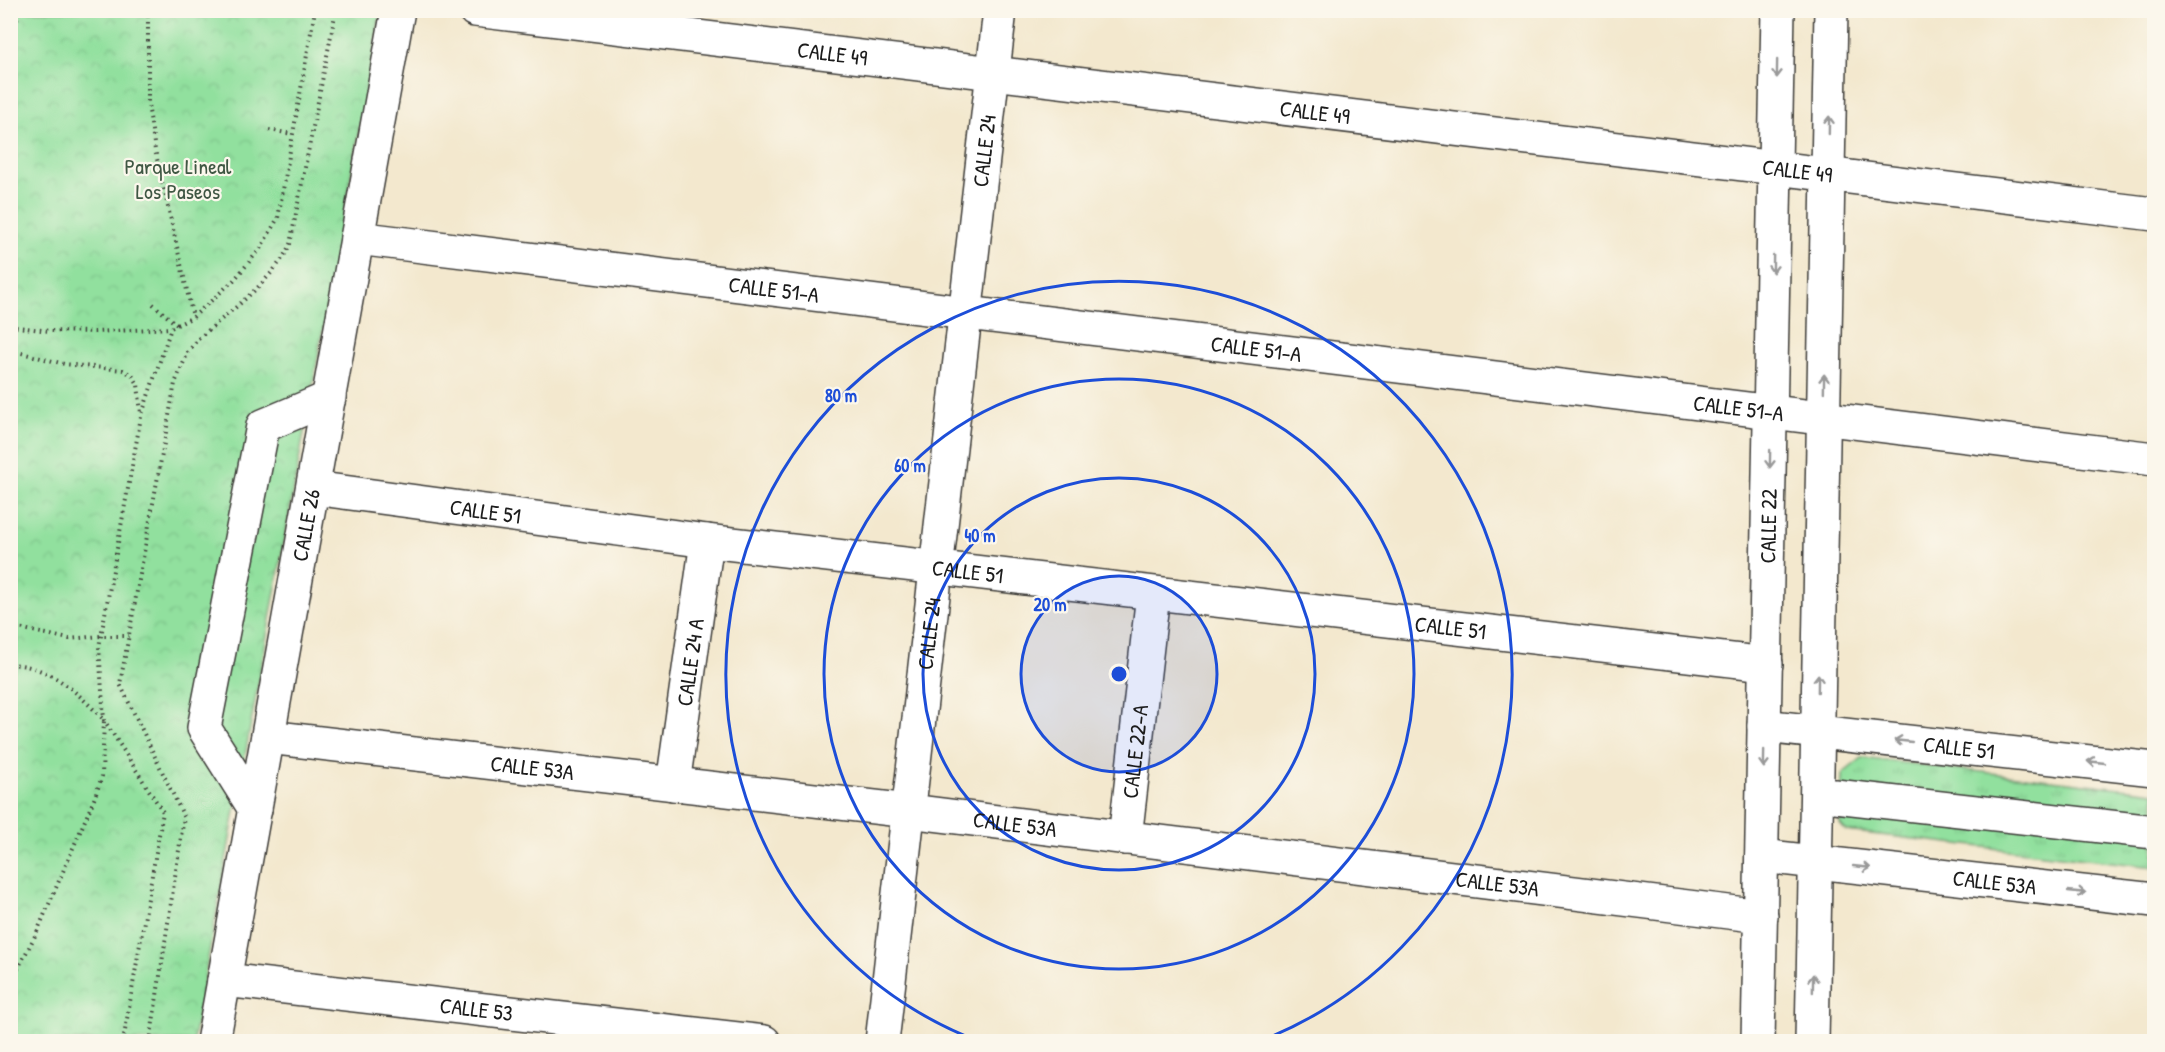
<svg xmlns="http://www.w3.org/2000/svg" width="2165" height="1052" viewBox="0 0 2165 1052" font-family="'Patrick Hand',sans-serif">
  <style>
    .grass { fill: url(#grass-tufts); stroke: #567e5d; stroke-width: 1.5 }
    .park { fill: url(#park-crowns); stroke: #567e5d; stroke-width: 1.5 }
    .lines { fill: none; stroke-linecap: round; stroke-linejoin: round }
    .minor-casing { stroke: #3c3b37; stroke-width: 36 }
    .path { stroke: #3c3b37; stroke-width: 4; stroke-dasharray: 1.5 4.5; stroke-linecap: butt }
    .minor { stroke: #fff; stroke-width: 33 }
    .oneway { stroke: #999 }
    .ring { fill: none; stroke: #1d4ed8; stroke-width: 3 }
    .labels { text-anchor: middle; stroke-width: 4.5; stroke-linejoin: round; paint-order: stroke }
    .street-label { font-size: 22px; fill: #1c1c1c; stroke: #fbf7ec }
    .park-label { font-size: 22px; fill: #3f5743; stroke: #fbf7ec }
    .centre { fill: #1d4ed8; stroke: #fbf7ec; stroke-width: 3 }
    .ring-label { font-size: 18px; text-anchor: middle; font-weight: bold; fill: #1d4ed8; stroke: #fbf7ec; stroke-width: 4.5; stroke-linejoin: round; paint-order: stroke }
  </style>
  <defs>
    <pattern id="grass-tufts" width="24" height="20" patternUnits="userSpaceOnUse" patternTransform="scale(1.5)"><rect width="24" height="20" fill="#91e09e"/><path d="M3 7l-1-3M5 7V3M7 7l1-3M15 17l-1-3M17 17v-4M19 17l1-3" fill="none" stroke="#7cc088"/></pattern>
    <pattern id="park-crowns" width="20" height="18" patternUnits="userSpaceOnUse" patternTransform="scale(1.5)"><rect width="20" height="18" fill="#91e09e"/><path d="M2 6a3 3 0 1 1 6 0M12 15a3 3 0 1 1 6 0" fill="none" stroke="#7cc088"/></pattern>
  </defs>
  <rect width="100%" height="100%" fill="#fbf7ec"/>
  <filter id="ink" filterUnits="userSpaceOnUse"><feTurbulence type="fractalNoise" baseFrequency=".0167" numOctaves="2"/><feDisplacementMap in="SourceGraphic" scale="12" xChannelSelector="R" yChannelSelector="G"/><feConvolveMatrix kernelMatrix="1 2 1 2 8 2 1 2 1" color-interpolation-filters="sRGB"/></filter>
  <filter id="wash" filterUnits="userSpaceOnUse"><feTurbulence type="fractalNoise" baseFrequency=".008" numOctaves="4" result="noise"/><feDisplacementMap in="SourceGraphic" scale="24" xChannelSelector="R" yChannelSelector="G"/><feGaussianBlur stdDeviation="1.35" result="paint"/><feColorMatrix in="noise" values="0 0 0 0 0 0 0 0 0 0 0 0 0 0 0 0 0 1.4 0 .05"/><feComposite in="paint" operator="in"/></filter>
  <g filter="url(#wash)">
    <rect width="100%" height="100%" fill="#f3e8ce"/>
    <path class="grass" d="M1862 758 2154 792V867L1846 831 1840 824 1842 774Z"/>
    <path class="park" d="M10 11H381L193 1041H11Z"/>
  </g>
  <g filter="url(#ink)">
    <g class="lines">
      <g class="minor-casing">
        <g id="minor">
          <path id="s1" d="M475 10 2154 214"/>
          <path id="s2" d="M357 238 2154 459"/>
          <path id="s3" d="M313 488 707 541 1766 664"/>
          <path id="s4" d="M1764 726 2154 769"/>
          <path id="s5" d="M268 737 909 811 1761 916"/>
          <path id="s6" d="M673 784 707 541"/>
          <path d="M1835 796 2154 832"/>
          <path d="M255 809 204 728 263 426 329 398"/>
          <path id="s7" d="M1125 838 1153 594"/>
          <path id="s8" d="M1762 856 2154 900"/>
          <path id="s9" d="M224 980 764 1042"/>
          <path id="s10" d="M213 1042 398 10"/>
          <path id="s11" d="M882 1042 1000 10"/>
          <path id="s12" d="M1758 1042 1778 10"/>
          <path d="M1812 1042 1831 10"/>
        </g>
      </g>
      <g class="path">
        <path d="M148 10V104L155 150 193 317"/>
        <path d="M10 55 19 10"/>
        <path d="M269 130 292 134"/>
        <path d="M153 304 177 325"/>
        <path d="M10 326 49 331 95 332 171 328 193 317 234 280 260 249 278 218 315 10"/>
        <path d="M10 350 64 364 123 370 132 375 138 384 141 414"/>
        <path d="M10 626 69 639 101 636H129"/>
        <path d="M10 664C51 666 77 692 104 720L102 776 95 797 37 932 10 984"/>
        <path d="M123 1042 163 812 104 720 99 647 141 417 171 328"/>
        <path d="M150 1042 184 817 120 684 175 383 188 352 197 340C226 314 275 280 290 244L336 10"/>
      </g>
      <use href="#minor" class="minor"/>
    </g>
    <defs><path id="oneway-shaft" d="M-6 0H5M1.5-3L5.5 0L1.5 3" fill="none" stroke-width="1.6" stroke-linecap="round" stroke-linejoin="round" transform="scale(1.5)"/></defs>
    <g class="oneway">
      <use href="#oneway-shaft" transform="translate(1777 69) rotate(91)"/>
      <use href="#oneway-shaft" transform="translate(1829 125) rotate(-89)"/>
      <use href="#oneway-shaft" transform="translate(1773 264) rotate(91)"/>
      <use href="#oneway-shaft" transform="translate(1824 383) rotate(-89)"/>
      <use href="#oneway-shaft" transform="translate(1770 459) rotate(91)"/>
      <use href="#oneway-shaft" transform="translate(1818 683) rotate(-89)"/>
      <use href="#oneway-shaft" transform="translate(1903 741) rotate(-174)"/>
      <use href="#oneway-shaft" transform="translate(1764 759) rotate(91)"/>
      <use href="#oneway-shaft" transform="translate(2096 762) rotate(-174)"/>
      <use href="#oneway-shaft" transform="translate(1862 867) rotate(6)"/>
      <use href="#oneway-shaft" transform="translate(2077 892) rotate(6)"/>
      <use href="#oneway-shaft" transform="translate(1813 983) rotate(-89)"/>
    </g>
  </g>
  <circle cx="1119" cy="674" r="98" fill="#1d4ed8" fill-opacity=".12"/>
  <g class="ring">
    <circle cx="1119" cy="674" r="98"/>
    <circle cx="1119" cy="674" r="196"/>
    <circle cx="1119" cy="674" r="295"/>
    <path d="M978 1041A393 393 0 1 1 1260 1041"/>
  </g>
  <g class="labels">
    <g class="street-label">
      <text dy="8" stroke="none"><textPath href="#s1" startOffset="360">CALLE 49</textPath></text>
      <text dy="8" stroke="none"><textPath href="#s1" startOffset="846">CALLE 49</textPath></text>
      <text dy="8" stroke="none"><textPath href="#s11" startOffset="897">CALLE 24</textPath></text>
      <text dy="8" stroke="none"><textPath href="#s1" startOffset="1332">CALLE 49</textPath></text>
      <text dy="8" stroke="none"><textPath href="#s2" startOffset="420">CALLE 51-A</textPath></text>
      <text dy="8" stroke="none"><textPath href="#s2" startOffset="906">CALLE 51-A</textPath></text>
      <text dy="8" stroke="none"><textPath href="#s2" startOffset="1392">CALLE 51-A</textPath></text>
      <text dy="8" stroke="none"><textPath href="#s3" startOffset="174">CALLE 51</textPath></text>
      <text dy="8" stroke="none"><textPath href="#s10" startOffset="525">CALLE 26</textPath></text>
      <text dy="8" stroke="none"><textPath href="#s12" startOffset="516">CALLE 22</textPath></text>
      <text dy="8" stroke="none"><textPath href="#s3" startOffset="660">CALLE 51</textPath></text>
      <text dy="8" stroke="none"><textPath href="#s3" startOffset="1146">CALLE 51</textPath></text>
      <text dy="8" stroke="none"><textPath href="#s11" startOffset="411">CALLE 24</textPath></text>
      <text dy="8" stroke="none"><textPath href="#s6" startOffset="123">CALLE 24 A</textPath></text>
      <text dy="8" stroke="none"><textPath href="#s4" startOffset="196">CALLE 51</textPath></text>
      <text dy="8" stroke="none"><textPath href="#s7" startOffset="87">CALLE 22-A</textPath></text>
      <text dy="8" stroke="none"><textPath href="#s5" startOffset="266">CALLE 53A</textPath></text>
      <text dy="8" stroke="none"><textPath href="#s5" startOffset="752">CALLE 53A</textPath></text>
      <text dy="8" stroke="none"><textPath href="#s8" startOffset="234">CALLE 53A</textPath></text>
      <text dy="8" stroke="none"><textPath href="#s5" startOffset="1238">CALLE 53A</textPath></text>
      <text dy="8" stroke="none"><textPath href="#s9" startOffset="254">CALLE 53</textPath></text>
    </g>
    <g class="park-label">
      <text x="178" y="174">Parque Lineal<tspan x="178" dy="25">Los Paseos</tspan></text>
    </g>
  </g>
  <circle cx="1119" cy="674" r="9" class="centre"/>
  <g class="ring-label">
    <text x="841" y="402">80 m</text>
    <text x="910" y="472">60 m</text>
    <text x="980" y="542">40 m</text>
    <text x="1050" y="611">20 m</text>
  </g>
  <rect width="2165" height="1052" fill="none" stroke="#fbf7ec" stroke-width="36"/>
</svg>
